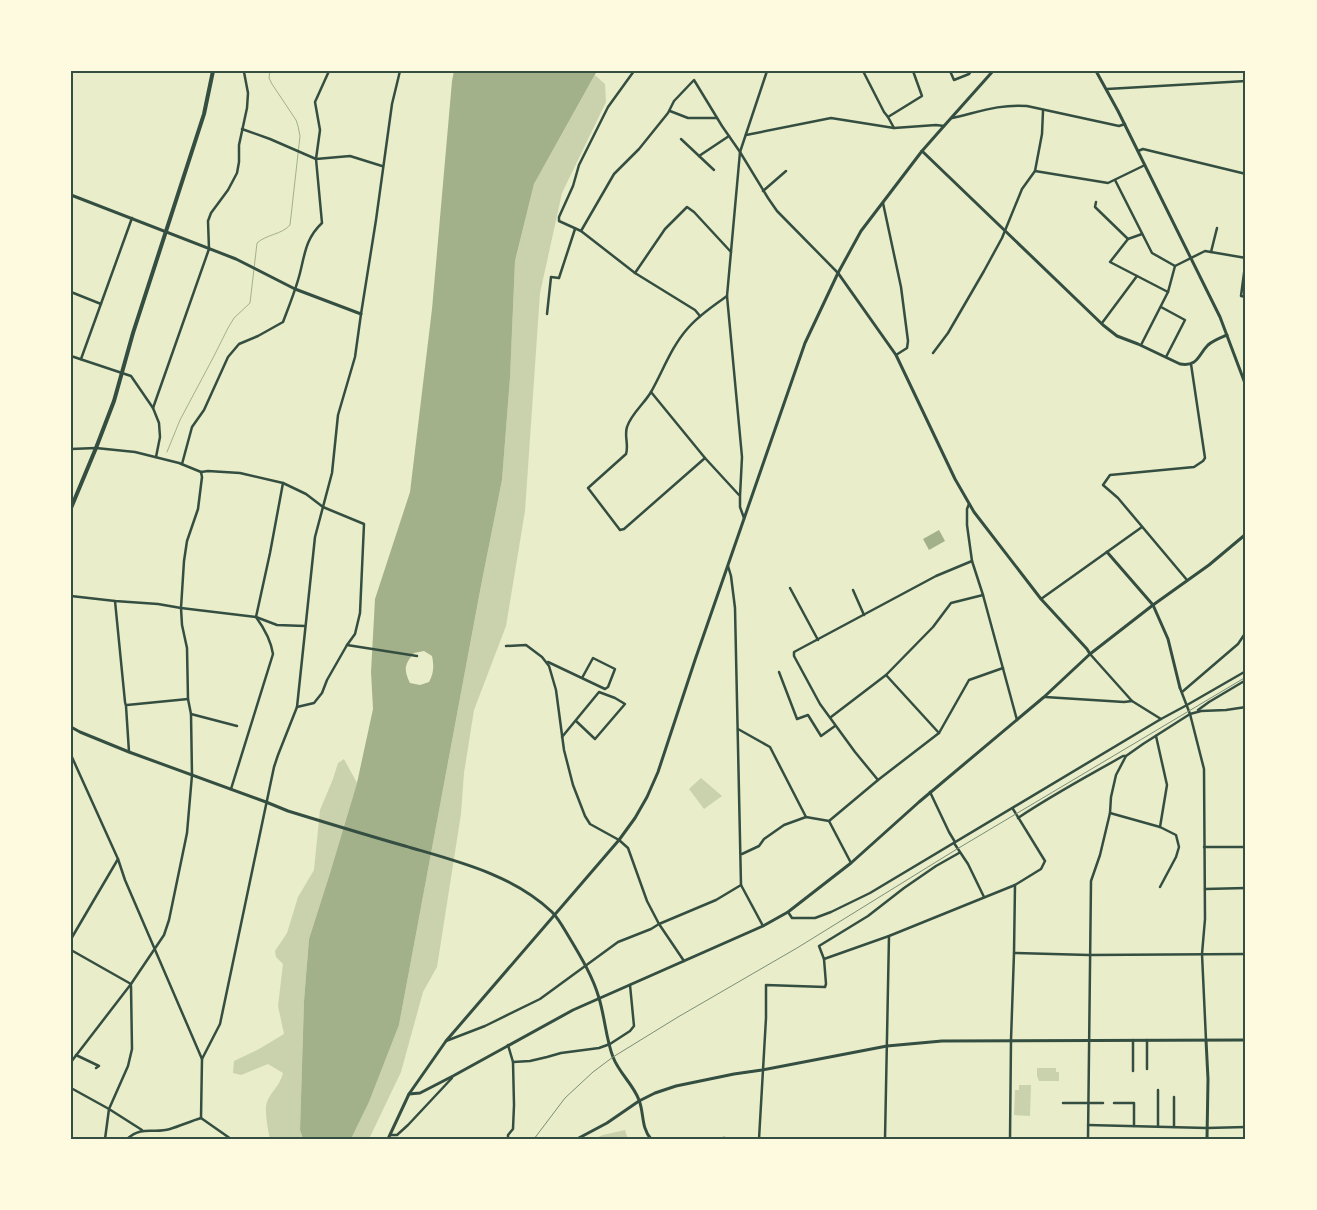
<svg xmlns="http://www.w3.org/2000/svg" width="1317" height="1210" viewBox="0 0 1317 1210" font-family="Poppins,sans-serif">
  <style>
    .green { fill: #cad2ad }
    .water { fill: #a3b18a; fill-rule: evenodd }
    .lines { fill: none; stroke-linecap: round; stroke-linejoin: round }
    .stream { stroke: #a3b18a; stroke-width: 1 }
    .minor { stroke: #344e41; stroke-width: 2.5 }
    .tertiary { stroke: #344e41; stroke-width: 3 }
    .secondary { stroke: #344e41; stroke-width: 3 }
    .primary { stroke: #344e41; stroke-width: 4 }
    .rail { stroke: #7c8e77; stroke-width: 1 }
    .neatline { fill: none; stroke: #344e41; stroke-width: 2 }
  </style>
  <rect width="100%" height="100%" fill="#e9edc9"/>
  <g class="green">
    <path d="M595 75 605 84 606 102 562 193 540 293 525 511 506 626 474 710 464 773 461 814 437 967 423 992 401 1072 369 1139H351L369 1102 399 1025 480 591 502 480 510 378 515 261 534 184Z"/>
    <path d="M344 759 357 783 330 873 309 939 304 1001 300 1130 303 1139H270C268 1131 264 1109 267 1102 271 1091 280 1086 283 1073L268 1064 241 1075 233 1073 234 1061 259 1049 284 1034 278 1006 283 964 276 957 275 951 287 933 298 897 314 870 320 810 333 779 338 763Z"/>
    <path d="M701 778 722 796 704 809 689 789Z"/>
    <path d="M1037 1068H1056V1072H1059V1081H1039L1037 1076Z"/>
    <path d="M1019 1085H1031L1030 1116 1014 1115 1015 1090H1019Z"/>
    <path d="M625 1130 628 1139H593L603 1135Z"/>
  </g>
  <g class="water">
    <path d="M454 71H597L534 184 515 261 510 378 502 480 480 591 399 1025 369 1102 351 1139H303L300 1130 304 1001 309 939 330 873 357 783 373 709 371 672 375 599 410 492 432 309 452 81ZM424 651 432 656C434 666 434 673 429 682L420 685 410 683C403 669 405 664 414 653Z"/>
    <path d="M939 530 945 541 929 550 923 539Z"/>
  </g>
  <g class="lines">
    <path class="stream" d="M167 452 180 420 214 356 228 328 234 318 250 303 257 243C267 234 281 235 290 225L300 136 298 126 296 120 272 84 269 78 270 71"/>
    <g class="minor">
      <path d="M634 71 608 107 579 165 573 186 559 217V221L581 231 635 273 695 310 700 316"/>
      <path d="M863 71 884 112 888 117 894 128"/>
      <path d="M950 71 954 80 969 74 971 71"/>
      <path d="M1107 89 1246 81"/>
      <path d="M670 111 688 118H717"/>
      <path d="M888 117 922 96 913 71"/>
      <path d="M952 118C979 112 998 104 1027 106L1119 126 1125 124"/>
      <path d="M242 129 270 139 316 159 350 156 382 166"/>
      <path d="M746 135 831 118 894 128 936 125 944 126"/>
      <path d="M681 139 714 170"/>
      <path d="M1138 151 1143 149 1246 174"/>
      <path d="M699 156 729 136"/>
      <path d="M1035 171 1108 183 1145 165"/>
      <path d="M1115 180 1152 253 1175 266 1205 251 1246 258 1241 296 1246 297"/>
      <path d="M763 191 786 171"/>
      <path d="M1096 202 1095 207 1128 239"/>
      <path d="M883 203 901 287 908 341 907 348 896 355"/>
      <path d="M581 231 614 174 639 149 668 113 674 101 694 80 722 126 740 152 768 198 777 211 838 273"/>
      <path d="M1211 252 1217 228"/>
      <path d="M635 273 665 229 687 207 694 212 731 252"/>
      <path d="M71 292 101 304"/>
      <path d="M1168 292 1175 266"/>
      <path d="M1161 307 1185 320 1166 357"/>
      <path d="M547 314 551 277 559 278 575 229"/>
      <path d="M1102 323 1137 276"/>
      <path d="M1141 345 1168 292 1110 262 1128 239 1142 234"/>
      <path d="M933 353 948 333 984 271 1002 238 1022 189 1035 171 1042 134 1043 111"/>
      <path d="M71 356 131 376 153 408 159 423 160 437 156 457"/>
      <path d="M81 359 132 218"/>
      <path d="M651 392 705 458 739 495"/>
      <path d="M153 408 209 249 208 221 211 213 228 190 237 173 239 162V145L247 108 248 93 244 72"/>
      <path d="M71 449 96 448 135 452 179 463 201 472 208 471 240 473 283 483 306 494 323 507 364 524 360 613 355 634 347 645 327 680 322 693 314 703 297 707"/>
      <path d="M705 458 624 529 620 530 588 488 626 454C629 445 624 436 627 427 631 414 644 404 651 392 663 371 671 347 688 328 699 315 713 306 727 296"/>
      <path d="M182 464 192 427 204 410 228 357 239 344 258 336 283 322C289 306 296 289 300 273 305 253 306 238 322 223L316 159 320 130 315 102 329 71"/>
      <path d="M969 504 967 509V525L972 561 983 595 1017 720"/>
      <path d="M744 518 740 507V496L742 457 727 296 740 152 767 71"/>
      <path d="M728 566 731 576 735 608 741 885 763 926"/>
      <path d="M1187 580 1118 498 1103 485 1110 475 1194 467 1203 461 1205 458 1191 364"/>
      <path d="M790 588 818 640"/>
      <path d="M853 590 864 615"/>
      <path d="M71 596 115 601 158 604 181 608 256 617 277 625 305 626"/>
      <path d="M1041 599 1142 527"/>
      <path d="M115 601 125 702 126 706 129 752"/>
      <path d="M347 645 417 656"/>
      <path d="M506 646 526 645 542 657 549 666 556 690 564 750 573 785 585 816 590 824 619 840 628 848 647 901 659 924 684 961"/>
      <path d="M1090 654 1132 701 1161 719"/>
      <path d="M548 662 605 689 608 687 615 669 593 658 582 678"/>
      <path d="M779 672 797 719 808 715 821 736 835 726"/>
      <path d="M886 675 933 627 951 603 983 595"/>
      <path d="M1180 688 1190 714 1204 769 1205 919 1202 954 1206 1040"/>
      <path d="M1182 692 1238 644 1246 632"/>
      <path d="M1045 697 1124 702 1132 701"/>
      <path d="M127 705 188 699"/>
      <path d="M1198 710 1209 702 1246 680"/>
      <path d="M191 714 237 726"/>
      <path d="M831 717 886 675 939 733"/>
      <path d="M738 729 770 747 806 817"/>
      <path d="M1156 736 1167 785 1160 827"/>
      <path d="M562 737 599 692 615 698 625 704 595 739 576 721"/>
      <path d="M71 755 118 859 125 880 202 1059 201 1118"/>
      <path d="M878 780 855 752 820 704 794 656V652L936 576 972 561"/>
      <path d="M231 789 273 654C271 641 264 628 256 617L270 553 283 483"/>
      <path d="M930 792 949 832 955 842"/>
      <path d="M1110 813 1160 827 1176 835 1179 847 1176 857 1160 887"/>
      <path d="M1018 818C1052 795 1088 776 1123 756H1126"/>
      <path d="M829 821 851 863"/>
      <path d="M954 843 968 864 984 897"/>
      <path d="M1204 847H1246"/>
      <path d="M742 854 759 846 764 839 784 825 806 817 829 821 878 780 939 733 969 680 1003 668"/>
      <path d="M1205 889 1246 888"/>
      <path d="M788 912 792 918H815L831 912 870 893 1161 719 1187 705 1246 671"/>
      <path d="M71 939 118 859"/>
      <path d="M71 950 131 984"/>
      <path d="M1014 953 1089 955 1246 954"/>
      <path d="M824 959 819 946 868 916 904 888 936 866 959 853"/>
      <path d="M1133 1040V1071"/>
      <path d="M1147 1040V1069"/>
      <path d="M446 1041 485 1026 540 999 618 942 651 929 659 924 716 900 741 885"/>
      <path d="M76 1055 99 1066 96 1068"/>
      <path d="M202 1059 220 1024 274 767 278 755 297 707 315 537 332 473 338 415 355 357 361 314 376 220 392 104 400 71"/>
      <path d="M71 1062 131 984 164 935 169 920 187 833 192 775 191 714 188 699 187 648 182 625 181 608 184 561 187 541 198 509 202 477 201 472"/>
      <path d="M513 1062 530 1061 547 1057 561 1053 599 1048 610 1044 630 1031 634 1026 630 985"/>
      <path d="M71 1088 109 1109 142 1130"/>
      <path d="M1174 1097V1127"/>
      <path d="M1063 1103H1103"/>
      <path d="M1114 1103H1134V1126"/>
      <path d="M201 1118 231 1139"/>
      <path d="M1088 1125 1207 1128 1246 1127"/>
      <path d="M1158 1126V1090"/>
      <path d="M390 1135H397L408 1125 452 1078"/>
      <path d="M105 1139 109 1109 128 1066 132 1049 131 986"/>
      <path d="M127 1139C143 1125 153 1134 170 1129 180 1126 191 1121 201 1118"/>
      <path d="M508 1139V1135L513 1129 514 1105 513 1062 508 1045"/>
      <path d="M719 1139 724 1138 732 1139"/>
      <path d="M759 1139 766 1018V985L825 987 826 984 824 959 889 936 1015 885 1041 869 1045 861 1013 809"/>
      <path d="M885 1139 889 936"/>
      <path d="M1010 1139 1011 1040 1014 953 1015 885"/>
      <path d="M1088 1139 1091 881 1100 855 1110 813 1111 797 1116 775 1126 756 1143 744 1190 714 1201 711 1226 710 1246 707"/>
    </g>
    <g class="tertiary">
      <path d="M1096 71 1118 111 1220 317 1246 386"/>
      <path d="M922 151 1103 325 1117 336 1138 344 1180 364C1198 367 1198 355 1208 345 1214 340 1220 338 1227 335"/>
      <path d="M71 195 236 259 295 289 361 314"/>
      <path d="M838 273 896 355 955 479 974 512 1041 599 1087 649 1090 654"/>
      <path d="M1107 552 1153 605 1168 639 1180 688"/>
      <path d="M1206 1040 1208 1079 1207 1139"/>
      <path d="M409 1094 420 1093 453 1076 573 1010 763 926 788 912 851 863 919 802 1044 697 1090 654 1153 605 1209 565 1246 534"/>
      <path d="M577 1139 607 1123 639 1101 655 1093 676 1086 734 1074 762 1070 887 1046 942 1041 1246 1040"/>
    </g>
    <g class="secondary">
      <path d="M71 727 80 732 129 752 266 802 288 811C327 823 366 835 405 846 456 861 512 874 552 912 559 919 564 929 569 937 581 957 593 977 599 998 605 1018 606 1039 613 1057 619 1073 633 1084 639 1100 644 1112 641 1128 651 1139"/>
      <path d="M388 1139 409 1094 446 1041 619 840 635 818 647 797 658 772 695 660 805 343 838 273 861 231 922 151 944 126 993 71"/>
    </g>
    <path class="primary" d="M71 508 96 448 114 401 133 333 204 114 213 71"/>
    <path class="rail" d="M534 1139 565 1098 593 1072 613 1057 678 1017 797 948 957 849 1246 677"/>
  </g>
  <rect width="1317" height="1210" fill="none" stroke="#fefae0" stroke-width="145"/>
  <rect x="72" y="72" width="1172" height="1066" class="neatline"/>
</svg>
